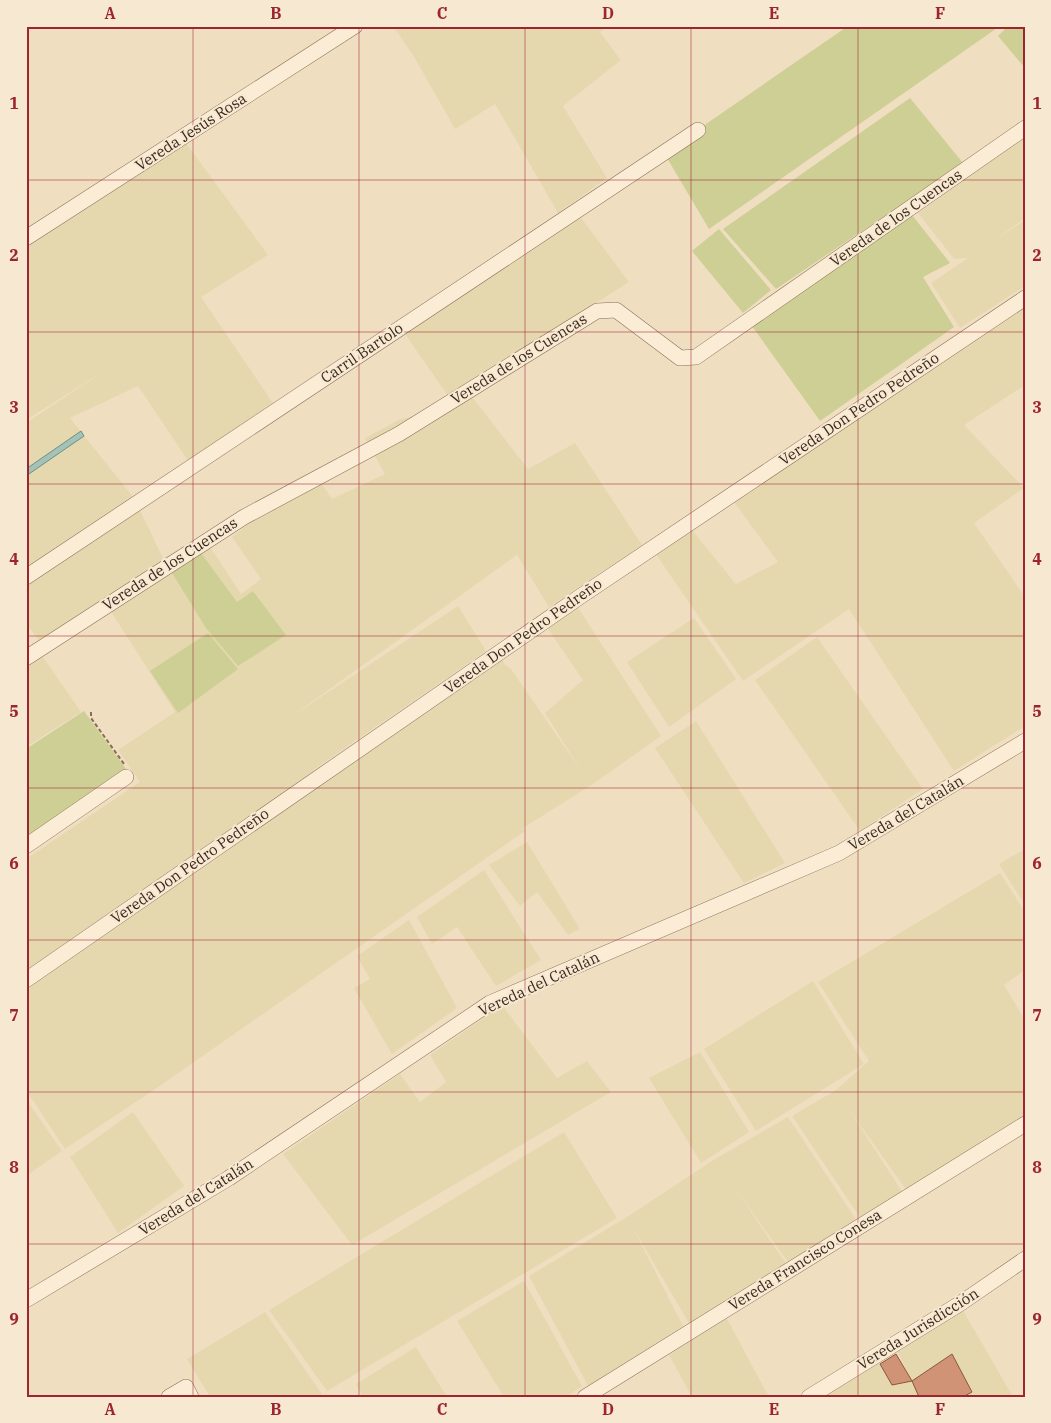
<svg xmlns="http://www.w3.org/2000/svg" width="1051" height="1423" viewBox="0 0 1051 1423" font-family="'IBM Plex Serif',serif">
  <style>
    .farmland { fill: #e6d8ae }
    .green { fill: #cdcf95 }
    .water { fill: #a4c2b7; stroke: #6a9184 }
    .building { fill: #d09375; stroke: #8b553c }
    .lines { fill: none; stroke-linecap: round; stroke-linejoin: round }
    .minor-casing { stroke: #8b6e58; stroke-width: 16 }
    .path { stroke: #8b6e58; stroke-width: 2; stroke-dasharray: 4 2.5; stroke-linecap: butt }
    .minor { stroke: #faecd5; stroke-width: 15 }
    .grid { fill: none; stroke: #9d2530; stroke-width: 1; stroke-opacity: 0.55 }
    .labels { text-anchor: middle; stroke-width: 4; stroke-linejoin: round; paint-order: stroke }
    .street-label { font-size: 15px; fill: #3a281d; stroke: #f7e9d1 }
    .neatline { fill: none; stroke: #9d2530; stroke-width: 2 }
    .grid-label { font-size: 16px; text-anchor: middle; font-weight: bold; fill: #9d2530 }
  </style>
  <rect width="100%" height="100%" fill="#f0dec1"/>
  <g class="farmland">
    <path d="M393 26H608L600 32 621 60 563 106 607 178 558 213 495 104 455 129 413 55Z"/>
    <path d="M1025 137V218L993 241 1025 220V286L960 328 931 283 968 258 954 259 918 213Z"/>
    <path d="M186 143 268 255 201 297 273 403 189 462 138 386 70 418 134 498 163 558 203 536 241 594 261 579 232 537 314 472 332 499 385 474 365 438 399 420 473 398 528 469 575 443 642 545 549 607 517 555 292 716 458 606 486 651 310 772 442 701 502 657 504 664 511 669 580 769 545 713 583 680 548 629 577 606 661 736 590 786 523 828 525 831 157 1088 65 1149 26 1090V859L140 782 118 750 175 712 110 610 40 642 26 623V423L104 371 26 420V245Z"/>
    <path d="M576 211 629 282 448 396 405 334Z"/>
    <path d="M1025 302V385L964 425 1024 488 974 523 1025 597V726L954 771 849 609 743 681 655 553 692 530 736 584 778 562 731 498Z"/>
    <path d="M694 618 736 679 669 727 627 662Z"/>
    <path d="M817 637 923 789 860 831 755 680Z"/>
    <path d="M43 657 81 712 26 747V668Z"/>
    <path d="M696 721 785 863 744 883 655 748Z"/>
    <path d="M527 842 580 929 568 935 537 892 520 906 489 865Z"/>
    <path d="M1025 849V905L999 864Z"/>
    <path d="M484 870 541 960 496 986 457 927 432 944 417 917Z"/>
    <path d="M1000 873 1025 912V970L1004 985 1025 1020V1116L907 1191 848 1108 903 1193 861 1219 792 1116 836 1090 869 1061 818 982Z"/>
    <path d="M409 920 457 1008 392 1054 354 988 370 979 357 956Z"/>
    <path d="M813 981 864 1064 756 1131 704 1049Z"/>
    <path d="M502 1005 557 1078 587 1061 611 1092 352 1245 283 1154 400 1074 420 1102 446 1082 430 1055Z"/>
    <path d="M700 1052 749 1132 701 1163 649 1078Z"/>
    <path d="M26 1099 62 1151 26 1176Z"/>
    <path d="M133 1112 184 1186 118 1233 70 1157Z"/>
    <path d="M788 1117 857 1221 790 1265 735 1188 787 1265 689 1323 633 1228 683 1326 588 1386 529 1276 627 1217 715 1159Z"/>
    <path d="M564 1132 617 1218 327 1391 269 1310Z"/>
    <path d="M524 1281 582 1386 566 1397H504L457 1321Z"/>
    <path d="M961 1307 1013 1397H963L972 1392 951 1354 912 1381 919 1397H809L875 1356 892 1385 911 1381 896 1348Z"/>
    <path d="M265 1312 322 1394 317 1397H210L187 1359Z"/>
    <path d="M726 1317 769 1397H692L669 1355Z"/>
    <path d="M416 1347 447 1397H363L356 1384Z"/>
  </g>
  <g class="green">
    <path d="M848 26H1000L709 229 664 153Z"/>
    <path d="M1008 26H1025V68L998 36Z"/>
    <path d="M910 98 963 163 776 289 723 229Z"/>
    <path d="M912 215 950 263 923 277 954 327 820 421 752 326Z"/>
    <path d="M719 229 771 290 743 313 692 251Z"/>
    <path d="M201 553 237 602 253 591 286 635 238 666 206 628 172 573Z"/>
    <path d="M208 633 238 669 178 713 150 671Z"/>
    <path d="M84 711 126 769 66 810 26 840V749Z"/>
  </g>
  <path class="water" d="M81 431 84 436 26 476V469Z"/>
  <g class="building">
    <path d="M896 1354 912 1381 892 1385 880 1364Z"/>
    <path d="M952 1354 972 1392 963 1397H919L912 1381Z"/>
  </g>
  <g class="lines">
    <g class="minor-casing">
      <g id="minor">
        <path d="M26 238 355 26"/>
        <path d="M26 577 698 130"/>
        <path d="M26 658 244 517 399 434 597 311 616 310 680 358 696 357 1025 128"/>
        <path d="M26 846 126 777"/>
        <path d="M26 980 581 596 1025 298"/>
        <path d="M26 1300 229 1178 490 1003 839 853 1025 741"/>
        <path d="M169 1397 186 1387 191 1397"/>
        <path d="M585 1397 1025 1124"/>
        <path d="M809 1397 961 1303 1025 1259"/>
      </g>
    </g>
    <path class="path" d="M91 712V718L124 764"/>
    <use href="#minor" class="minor"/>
  </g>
  <path class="grid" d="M193 26V1397M359 26V1397M525 26V1397M691 26V1397M858 26V1397M26 180H1025M26 332H1025M26 484H1025M26 636H1025M26 788H1025M26 940H1025M26 1092H1025M26 1244H1025"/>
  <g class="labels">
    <g class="street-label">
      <text transform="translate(191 132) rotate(-33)" y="5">Vereda Jesús Rosa</text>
      <text transform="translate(896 218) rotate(-35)" y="5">Vereda de los Cuencas</text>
      <text transform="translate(362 353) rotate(-34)" y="5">Carril Bartolo</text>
      <text transform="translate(519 359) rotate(-32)" y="5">Vereda de los Cuencas</text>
      <text transform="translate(859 409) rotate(-34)" y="5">Vereda Don Pedro Pedreño</text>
      <text transform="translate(170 564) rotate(-33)" y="5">Vereda de los Cuencas</text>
      <text transform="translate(523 636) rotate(-35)" y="5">Vereda Don Pedro Pedreño</text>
      <text transform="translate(906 813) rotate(-31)" y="5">Vereda del Catalán</text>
      <text transform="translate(190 866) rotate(-35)" y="5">Vereda Don Pedro Pedreño</text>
      <text transform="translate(539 984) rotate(-25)" y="5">Vereda del Catalán</text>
      <text transform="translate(196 1197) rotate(-32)" y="5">Vereda del Catalán</text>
      <text transform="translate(805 1260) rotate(-32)" y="5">Vereda Francisco Conesa</text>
      <text transform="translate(918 1329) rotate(-32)" y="5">Vereda Jurisdicción</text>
    </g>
  </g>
  <rect width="1051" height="1423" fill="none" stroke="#f7e9d1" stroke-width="55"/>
  <rect x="28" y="28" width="996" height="1368" class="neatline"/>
  <g class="grid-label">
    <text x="110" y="19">A</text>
    <text x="276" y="19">B</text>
    <text x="442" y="19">C</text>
    <text x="608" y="19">D</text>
    <text x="774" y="19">E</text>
    <text x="940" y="19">F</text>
    <text x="14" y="109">1</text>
    <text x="1037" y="109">1</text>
    <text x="14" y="261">2</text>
    <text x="1037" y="261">2</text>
    <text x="14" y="413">3</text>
    <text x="1037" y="413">3</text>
    <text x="14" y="565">4</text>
    <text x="1037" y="565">4</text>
    <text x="14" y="717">5</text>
    <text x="1037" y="717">5</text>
    <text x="14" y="869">6</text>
    <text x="1037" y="869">6</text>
    <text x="14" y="1021">7</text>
    <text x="1037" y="1021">7</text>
    <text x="14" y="1173">8</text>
    <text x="1037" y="1173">8</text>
    <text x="14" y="1325">9</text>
    <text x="1037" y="1325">9</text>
    <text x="110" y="1415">A</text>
    <text x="276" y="1415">B</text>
    <text x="442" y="1415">C</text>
    <text x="608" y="1415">D</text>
    <text x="774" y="1415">E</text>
    <text x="940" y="1415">F</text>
  </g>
</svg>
